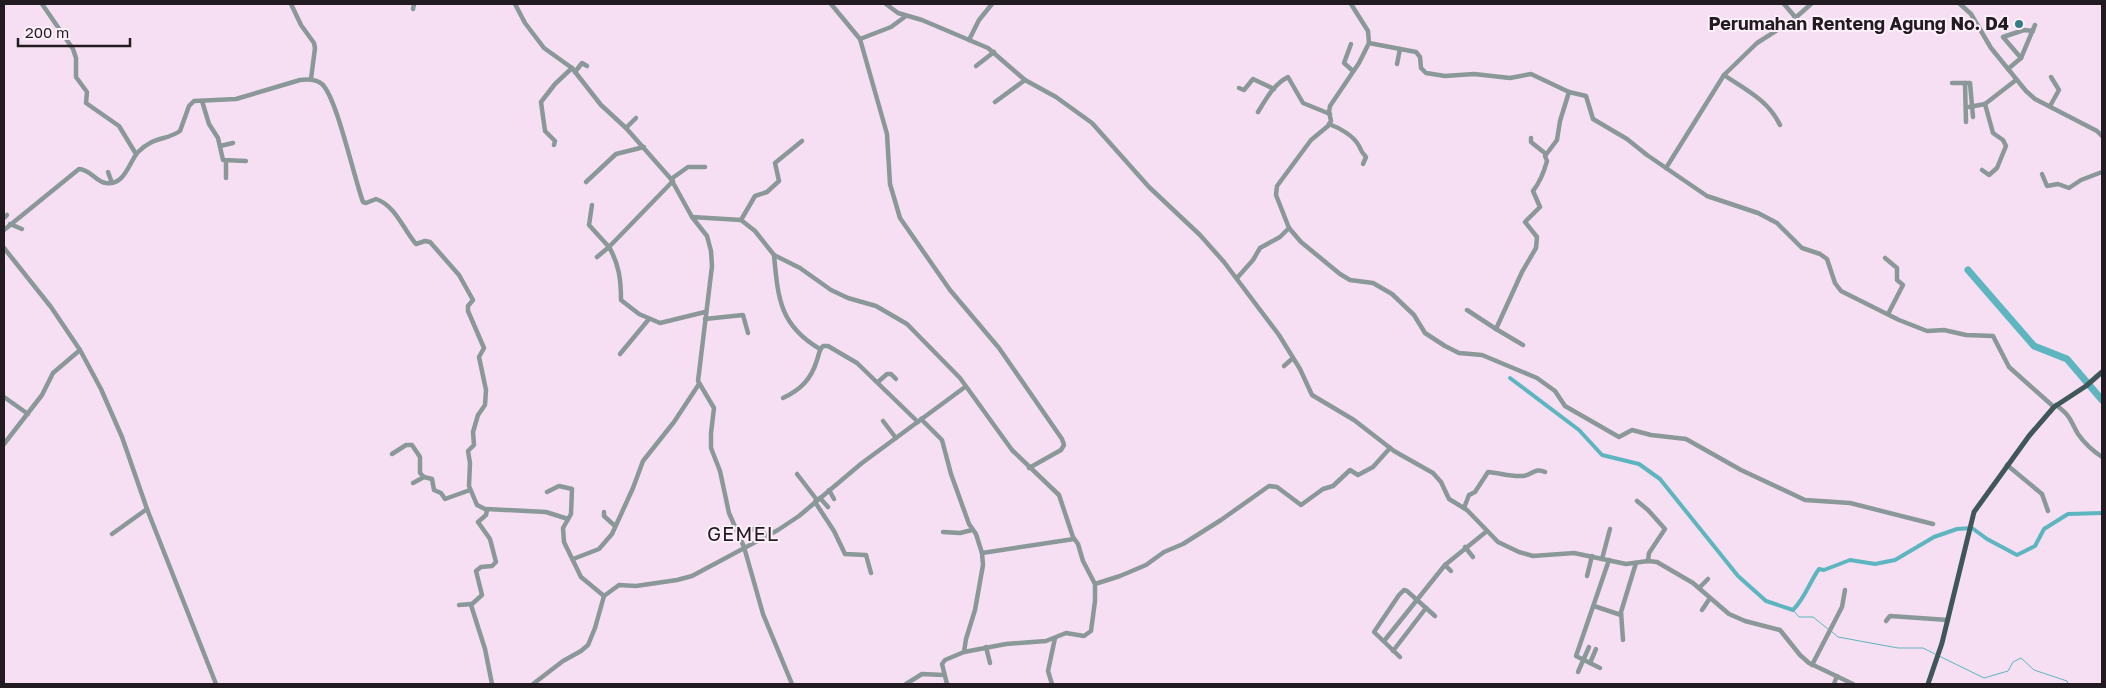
<svg xmlns="http://www.w3.org/2000/svg" width="2106" height="688" viewBox="0 0 2106 688" font-family="'Golos Text',sans-serif">
  <style>
    .lines { fill: none; stroke-linecap: round; stroke-linejoin: round }
    .stream { stroke: #5db6bf; stroke-width: 1 }
    .canal { stroke: #5db6bf; stroke-width: 4 }
    .river { stroke: #5db6bf; stroke-width: 7 }
    .minor { stroke: #8a9899; stroke-width: 4.5 }
    .major { stroke: #3f5759; stroke-width: 5 }
    .poi-dot { fill: #357d84; stroke: #fef0fb; stroke-width: 2 }
    .labels { text-anchor: middle; stroke-width: 4; stroke-linejoin: round; paint-order: stroke }
    .poi-label { font-size: 18px; font-weight: bold; fill: #231b22; stroke: #fef0fb; text-anchor: end }
    .quarter-label { font-size: 20px; letter-spacing: 1px; fill: #231b22; stroke: #fef0fb }
  </style>
  <rect width="100%" height="100%" fill="#f6dff2"/>
  <g class="lines">
    <g class="stream">
      <path d="M1793 610 1799 617H1813L1828 629"/>
      <path d="M1831 631 1838 637 1898 648H1923L1935 654"/>
      <path d="M1939 656 1984 678 2008 671 2013 662 2021 658 2034 670 2067 681 2068 684"/>
    </g>
    <path class="canal" d="M1510 378 1579 430 1602 455 1639 464 1660 479 1738 576 1766 601 1793 610C1805 598 1809 583 1819 569L1824 570 1850 560 1875 564 1895 560 1934 537 1957 529 1972 528 1987 539 2017 555 2035 546 2044 529 2068 514 2102 513"/>
    <path class="river" d="M1968 270 2034 346 2067 359 2102 400"/>
    <g class="minor">
      <path d="M42 4 73 49 76 58V77L87 92 86 103 119 126 136 154"/>
      <path d="M291 4 301 25 314 43 315 48 311 79"/>
      <path d="M515 4 525 23 544 48 572 68 601 105 626 128 671 179 692 217 707 236 711 251 712 266 698 381 714 408 711 433V448L720 471 729 513 744 547 763 614 792 684"/>
      <path d="M831 4 860 39 887 134 890 184 900 218 950 290 999 348 1062 439 1064 445 1061 450 1029 468"/>
      <path d="M886 4 898 13 922 20 988 48 1025 80 1056 97 1092 123 1149 187 1200 235 1224 262 1279 335 1300 369 1312 395 1354 420 1394 451 1433 473 1441 482 1449 499 1467 510 1498 542 1519 552 1533 556 1574 553 1626 564 1648 561 1657 562 1693 583 1729 614 1745 621 1780 630 1800 655 1809 663 1853 684"/>
      <path d="M1351 4 1368 31 1369 43 1416 52 1420 57 1421 68 1426 73 1445 76 1474 74 1510 78 1531 74 1569 92 1586 96 1593 119 1627 139 1647 155 1707 196 1758 213 1777 223 1802 248 1820 254 1827 259 1835 283 1841 291 1899 320 1927 331 1944 330 1966 335 1993 336 2009 367 2054 407"/>
      <path d="M1784 4 1796 18"/>
      <path d="M1960 4 1971 14 1991 48 2026 91 2035 99 2097 131 2102 136"/>
      <path d="M413 9 414 4"/>
      <path d="M860 39 891 27 906 16"/>
      <path d="M969 40 979 20 992 4"/>
      <path d="M1351 44 1344 63 1353 71"/>
      <path d="M2021 58 2003 37 2024 30 2033 31"/>
      <path d="M1397 64 1400 49"/>
      <path d="M976 66 994 52"/>
      <path d="M2008 69 2021 58 2035 25"/>
      <path d="M575 72 582 63 587 66"/>
      <path d="M1724 75C1746 90 1768 100 1780 125"/>
      <path d="M1952 83H1970L1973 117"/>
      <path d="M1965 83 1966 122"/>
      <path d="M1239 88 1244 90 1253 79 1274 89"/>
      <path d="M202 101 209 124 218 138 223 160 246 161"/>
      <path d="M995 102 1025 80"/>
      <path d="M2050 106 2059 90 2051 77"/>
      <path d="M1969 107 1985 104"/>
      <path d="M1258 112C1266 99 1274 84 1288 77L1303 103 1330 114"/>
      <path d="M1329 124C1340 128 1354 136 1359 146 1361 151 1362 153 1366 157L1363 164"/>
      <path d="M626 128 636 118"/>
      <path d="M1531 138V142L1546 154"/>
      <path d="M554 145 555 141 545 131 541 102 555 84 572 68"/>
      <path d="M220 146 233 143"/>
      <path d="M226 161V178"/>
      <path d="M1666 168 1724 75 1757 43 1793 20 1811 4"/>
      <path d="M1982 170 1989 175 1997 168 2006 146 2003 140 1993 133 1985 104 2016 80"/>
      <path d="M108 172 112 183"/>
      <path d="M2042 174 2047 186 2058 184 2069 188 2081 180 2102 172"/>
      <path d="M671 179 688 167H705"/>
      <path d="M673 181 609 247C619 264 621 280 621 300L639 314 660 323 705 312"/>
      <path d="M586 182 616 154 644 147"/>
      <path d="M592 205 589 225 609 247 597 257"/>
      <path d="M692 217 741 220 755 231 774 255 800 268 831 290 848 298 876 306 907 324 960 378 1012 450 1059 495 1073 537 1078 544 1083 561 1095 584"/>
      <path d="M4 218 7 215"/>
      <path d="M741 220 755 196 767 192 779 181 775 163 802 141"/>
      <path d="M10 224 22 229"/>
      <path d="M1289 228 1301 242 1340 274 1350 280 1373 283 1392 294 1414 315 1425 333 1445 346 1459 353 1482 355 1537 378 1555 391 1565 406 1619 437 1632 430 1651 435 1686 439 1741 470 1805 500 1850 503 1933 524"/>
      <path d="M4 230 79 169C90 169 96 182 106 183 125 186 129 162 138 152 154 136 165 141 180 131L189 106 194 101 236 99 300 80C308 79 316 79 322 84 337 98 354 178 363 202L366 203 376 199C396 206 403 229 416 244L425 241 430 242 459 275 473 300 468 306V311L484 348 479 357 486 390 485 405 478 415 473 432 474 445 468 451 470 463 469 486 477 505 487 510 486 515 478 522 490 539 496 562 492 566 481 567 476 571 482 595 471 605 485 649 492 684"/>
      <path d="M4 248 51 307 80 350 101 389 122 437 147 509 216 684"/>
      <path d="M774 255C778 297 779 325 820 349"/>
      <path d="M1885 258 1897 268V280L1903 285 1888 314"/>
      <path d="M1237 278 1253 260 1260 248 1280 237 1289 228 1276 195 1277 186 1311 140 1328 126 1331 121 1329 112 1330 106 1359 63 1369 43"/>
      <path d="M1467 310 1496 329 1522 272 1536 248 1537 237 1525 222 1540 207 1533 191C1540 182 1544 172 1547 161L1545 156 1557 140 1560 121 1569 92"/>
      <path d="M705 319 743 315 748 333"/>
      <path d="M1496 329 1523 345"/>
      <path d="M620 354 649 319"/>
      <path d="M1284 366 1293 358"/>
      <path d="M878 382 887 374H891L896 379"/>
      <path d="M4 397 28 414"/>
      <path d="M783 398C800 390 811 380 817 360 819 354 819 350 823 346H828L857 363 918 422"/>
      <path d="M2056 405C2072 417 2069 419 2078 434 2085 444 2093 451 2102 457"/>
      <path d="M921 419 942 440 951 474 969 524 976 534 982 553 983 565 975 610 966 639 964 652 945 660 942 664 947 684"/>
      <path d="M883 421 896 438"/>
      <path d="M4 444 42 395 53 373 80 350"/>
      <path d="M392 454 406 445H412L420 457V473L424 477 432 479 434 490 441 493 445 499 470 490"/>
      <path d="M2007 465 2042 494 2048 511"/>
      <path d="M797 474 817 500"/>
      <path d="M413 483 424 477"/>
      <path d="M829 490 834 499"/>
      <path d="M547 492 559 486 572 489 571 514 563 528 564 542 581 577 604 596 619 585 636 586 677 580 692 576 778 530 799 516 862 463 965 387"/>
      <path d="M820 498 828 507"/>
      <path d="M1637 501 1648 510 1665 529 1649 553 1648 561"/>
      <path d="M815 502 834 531 845 554 866 555 871 573"/>
      <path d="M1464 508 1469 495 1475 492 1488 472C1500 473 1511 477 1523 476 1532 475 1535 467 1545 472"/>
      <path d="M487 509 546 512 568 519"/>
      <path d="M604 512V516L615 526"/>
      <path d="M751 530 760 527 766 536"/>
      <path d="M943 532 960 533 972 530"/>
      <path d="M112 534 147 509"/>
      <path d="M1465 547 1473 557"/>
      <path d="M982 553 1074 539"/>
      <path d="M573 559 599 549 612 534 633 488 643 461 674 422 699 384"/>
      <path d="M1602 559 1610 529"/>
      <path d="M1445 565 1451 571"/>
      <path d="M1587 576 1592 556"/>
      <path d="M1699 588 1708 579"/>
      <path d="M459 605 471 604"/>
      <path d="M1594 606 1621 615"/>
      <path d="M1702 610 1710 598"/>
      <path d="M1886 621 1890 616 1948 620"/>
      <path d="M1623 640 1621 612 1636 563"/>
      <path d="M1384 641 1445 565 1487 531"/>
      <path d="M986 647 990 663"/>
      <path d="M1393 651 1426 608"/>
      <path d="M964 652 1006 644 1046 641 1066 633 1084 636 1091 631 1095 601V584L1120 576 1146 565 1164 552 1183 544 1221 520 1269 486 1277 487 1301 505 1323 489 1333 486 1350 470 1358 475 1373 467 1390 448"/>
      <path d="M1400 657 1374 632 1399 595 1404 590 1407 591 1435 616"/>
      <path d="M1590 663 1596 649"/>
      <path d="M1812 665 1842 607 1845 590"/>
      <path d="M1600 668 1576 656 1609 560"/>
      <path d="M1578 672 1589 647"/>
      <path d="M533 684 563 661 581 651 588 645 595 628 604 596"/>
      <path d="M906 684 922 674 944 675"/>
      <path d="M1052 684 1048 671 1055 638"/>
      <path d="M1834 684 1837 676"/>
    </g>
    <path class="major" d="M1928 684 1942 643 1974 512 2029 436 2054 407 2086 386 2102 372"/>
  </g>
  <circle class="poi-dot" cx="2019" cy="24" r="5"/>
  <g class="labels">
    <g class="poi-label">
      <text x="2009" y="30">Perumahan Renteng Agung No. D4</text>
    </g>
    <g class="quarter-label">
      <text x="743" y="541">GEMEL</text>
    </g>
  </g>
  <rect width="2106" height="688" fill="none" stroke="#231b22" stroke-width="10"/>
  <path d="M18 38v8h112v-8" fill="none" stroke="#231b22" stroke-width="2.5"/>
  <text x="25" y="38" font-size="15" fill="#231b22" stroke="#fef0fb" stroke-width="4" paint-order="stroke">200 m</text>
</svg>
